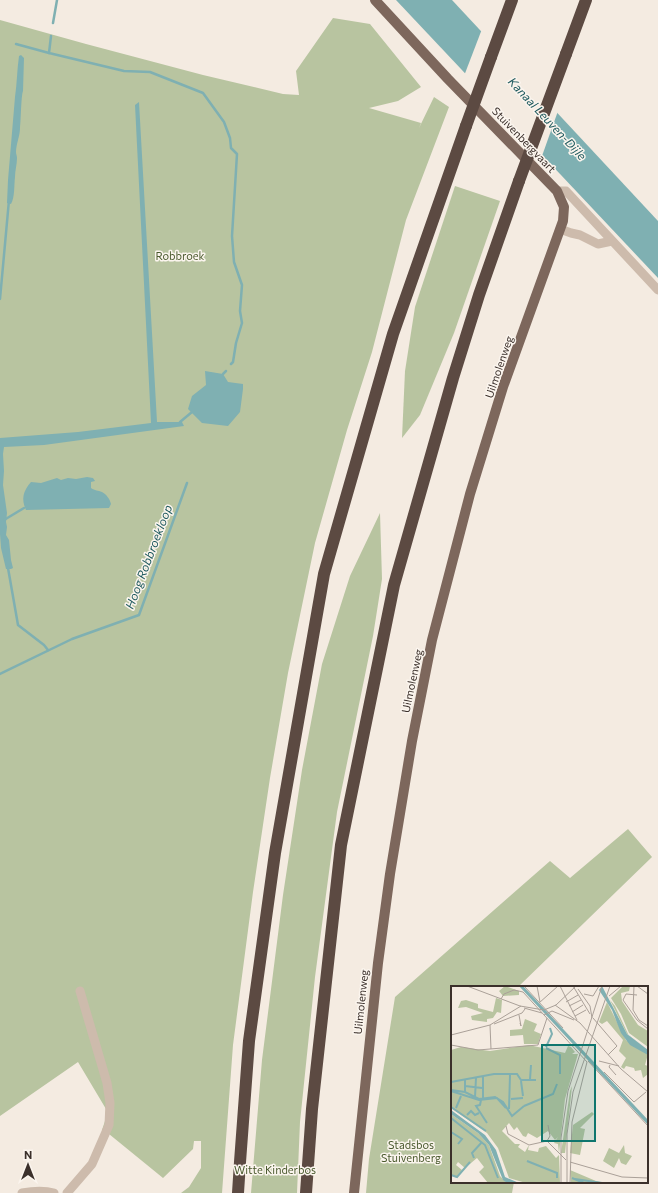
<svg xmlns="http://www.w3.org/2000/svg" width="658" height="1193" viewBox="0 0 658 1193" font-family="Commissioner,sans-serif">
  <style>
    .green { fill: #b8c4a0 }
    .water { fill: #7fb0b2 }
    .pier { fill: #f4ebe1 }
    .lines { fill: none; stroke-linecap: round; stroke-linejoin: round }
    .stream { stroke: #7fb0b2; stroke-width: 2.5 }
    .minor { stroke: #cdbbac; stroke-width: 9 }
    .major { stroke: #7d675c; stroke-width: 10 }
    .highway { stroke: #5c4a42; stroke-width: 12 }
    .highway-bridge { stroke: #5c4a42; stroke-width: 12 }
    .labels { text-anchor: middle; stroke-width: 3; stroke-linejoin: round; paint-order: stroke }
    .street-label { font-size: 11px; fill: #3b302b; stroke: #fbf5ee }
    .park-label { font-size: 11px; fill: #4a5a2e; stroke: #fbf5ee }
    .water-label { font-size: 12px; font-style: italic; fill: #1f5a5e; stroke: #fbf5ee }
    .inset-river { fill: none; stroke: #7fb0b2; stroke-width: 2 }
    .inset-road { fill: none; stroke: #aaa098; stroke-width: 1 }
    .view { fill: #0f766e; fill-opacity: 0.15; stroke: #0f766e; stroke-width: 2 }
    .inset-edge { fill: none; stroke: #3b302b; stroke-width: 2 }
  </style>
  <rect width="100%" height="100%" fill="#f4ebe1"/>
  <g class="green">
    <path d="M333 18 370 24 421 87 398 101 369 108 421 123 419 128 434 97 449 107 406 220 372 352 347 430 315 543 288 673 270 778 253 892 233 1045 222 1193H181L189 1187 201 1168V1141H194L193 1149 163 1178 109 1134 102 1130 105 1121 106 1109 78 1062 0 1116V20L86 44 203 75 283 94 299 95 296 71Z"/>
    <path d="M455 186 500 201 454 333 420 415 402 438 405 371 415 307Z"/>
    <path d="M380 513 382 579 373 636 337 812 315 977 300 1122 297 1193H251L262 1060 283 895 302 770 322 664 350 576Z"/>
    <path d="M628 829 652 857 518 987H452V1182H514L512 1193H366L369 1159 395 997 550 861 570 878Z"/>
  </g>
  <g class="water">
    <path d="M396 0H452L658 221V278Z"/>
    <path d="M21 55 24 58 23 91C21 96 21 121 20 128 20 136 16 144 16 152 16 154 17 156 17 158 17 164 15 171 15 177 14 185 15 197 11 204L7 203 8 180 15 97C17 83 17 70 19 56Z"/>
    <path d="M139 102 157 422H182L184 426 44 445 4 447 3 454 4 471 3 485 7 513 6 522 7 527 6 535 9 540 11 560 13 568 11 569H6L1 548 0 534V438L78 432 151 423 135 105Z"/>
    <path d="M205 371 223 374 228 382 243 384V389L240 412 228 426 202 423 188 409 192 396 206 385Z"/>
    <path d="M87 477 93 478 95 481 91 482V488C95 491 98 490 102 492 106 494 110 499 111 504L109 508 26 510C21 499 23 491 31 482L41 483 57 478 61 480 68 478 76 479Z"/>
  </g>
  <path class="pier" d="M482 29 558 111 542 156 464 76Z"/>
  <g class="lines">
    <g class="stream">
      <path d="M53 23 57 0"/>
      <path d="M51 36 49 53 124 71 150 72 203 93 224 122 230 138 231 148 237 154 232 236 234 262 242 285 240 311 242 323 236 343 233 362 231 364"/>
      <path d="M16 44 49 53"/>
      <path d="M0 299 9 200"/>
      <path d="M223 374 226 371"/>
      <path d="M180 422 192 412"/>
      <path d="M4 520 24 508"/>
      <path d="M8 568 18 625 44 645 48 650"/>
      <path d="M0 674 72 639 139 615 187 483"/>
    </g>
    <g class="minor">
      <path d="M557 191H566L658 290"/>
      <path d="M560 229 571 233 580 235 598 244 612 241"/>
      <path d="M22 1193C33 1191 43 1190 54 1193"/>
      <path d="M67 1193 92 1164 109 1125 110 1103 107 1083 80 991"/>
    </g>
    <path class="major" d="M354 1193 378 963 390 874 412 741 432 640 470 494 503 387 563 221 564 207 557 191 448 79 375 0"/>
    <g class="highway">
      <path d="M566 54 586 0"/>
      <path d="M491 57 512 0"/>
      <path d="M238 1193 240 1162 249 1041 275 853 324 574 393 334 466 126"/>
      <path d="M306 1193 312 1109 341 845 394 585 453 378 479 295 519 181"/>
    </g>
    <g class="highway-bridge">
      <path d="M466 126 491 57"/>
      <path d="M519 181 566 54"/>
    </g>
  </g>
  <g class="labels">
    <g class="street-label">
      <text transform="translate(524 140) rotate(46)" y="4">Stuivenbergvaart</text>
      <text transform="translate(499 367) rotate(-71)" y="4">Uilmolenweg</text>
      <text transform="translate(412 681) rotate(-78)" y="4">Uilmolenweg</text>
      <text transform="translate(361 1002) rotate(-84)" y="4">Uilmolenweg</text>
    </g>
    <g class="park-label">
      <text x="180" y="260">Robbroek</text>
      <text x="411" y="1149">Stadsbos<tspan x="411" dy="13">Stuivenberg</tspan></text>
      <text x="275" y="1174">Witte Kinderbos</text>
    </g>
    <g class="water-label">
      <text transform="translate(547 119) rotate(47)" y="4">Kanaal Leuven-Dijle</text>
      <text transform="translate(149 557) rotate(-69)" y="4">Hoog Robbroekloop</text>
    </g>
  </g>
  <g transform="translate(451 986)">
    <rect width="197" height="197" fill="#f4ebe1"/>
    <path d="M54 0 68 5V9L52 10 48 5ZM172 0H179L178 5 170 7 171 15 187 39 197 45V61L178 47 170 28 160 12ZM45 12 51 14 50 27 46 26 42 32 36 33V36L21 34 20 30 32 27 15 21 7 22 10 15 15 14 27 18V22L42 26ZM159 14 164 20 178 50 197 64 176 48ZM156 16 175 54 197 68 194 79 197 80V88L192 92 190 84 184 85 183 82 175 80 173 83 170 81 175 72 168 65 172 54 156 35 151 38 148 36ZM74 33 86 38 83 45 90 48 87 58H73L72 49 59 50V44L71 43ZM78 59 114 67 117 60 120 61 124 66 121 68H127L114 113 108 167 107 158 103 157 107 151 104 154 97 145 86 152 77 147 75 151 72 150 66 141 63 144 58 137 51 145 64 158H69L67 161 74 166 78 159 77 164 87 166 88 162 95 160 105 172 108 169 109 197H75L58 192 47 162 36 147 0 122V64L10 61 39 65ZM121 100 114 167H110L119 105ZM141 126 143 128 129 142 134 143 129 169 119 167 122 139ZM0 128 27 147 38 159 49 190 56 197H37L28 186 33 181 26 172 14 182 7 176 5 179 11 184 5 191 0 189ZM173 159 174 167 181 170 175 179 170 177 168 172 163 182 152 175 158 162 168 167ZM119 184 145 195 154 197H120Z" fill="#b8c4a0"/>
    <path d="M68 0H72L197 134V139ZM151 0 176 48 197 64V69L179 59 170 47 161 24 148 4ZM0 124 34 149 45 164 54 191 68 197H56L52 194 38 159 27 147 0 128Z" fill="#7fb0b2"/>
    <path class="inset-river" d="M95 61 101 48 99 42M95 62 109 69V88M79 93 80 79M70 95 72 110M0 96 43 88H66L70 94H85M14 100 31 102M0 104 14 106 28 113 44 111 52 116 61 130 73 120M0 105 28 114 46 112 55 122M14 106V93M24 111 25 92M32 112V90M60 113 72 112M30 114 29 119 25 120 36 137M73 120 102 108 106 98M0 121 35 145M5 122 10 110M58 123 59 89M16 129 20 125 24 129 28 127M0 132 34 159 47 192M0 146 11 153 7 158M23 172 21 167 31 156M76 175 106 187V192M0 189 6 191 19 176M121 192 133 197M124 193 151 197"/>
    <path class="inset-road" d="M16 0 69 20 93 24 105 19 125 0M73 0 112 42M86 0 89 16M109 0 126 34M122 0 139 28M183 0 182 24 188 34 197 40M186 0 197 8M127 3 139 20 141 32M133 8 142 10 148 0M186 9 175 8 172 14 186 34 197 43M158 10 170 0M50 13 53 8 63 4 72 6 136 76 121 136 119 197M115 16 127 9M88 17 107 0M104 19 129 37 170 83 197 106M118 20 130 14M73 22 91 27M121 26 132 19M68 29 70 40 69 37M93 29 101 25 123 34M124 30 135 24M142 32 166 60 157 69M43 38 71 27 74 23M39 39 40 63M0 49 39 39 70 20M0 59 27 64 87 59 96 32M137 75 197 140M148 75 168 80M159 79 158 81 165 89M153 86 183 116 195 106M55 140 57 148 78 159 96 155M96 155 115 174M96 155 99 150 97 139M119 176 171 191 197 192M110 197V152L117 105 151 0M116 197V148L122 106 159 0"/>
    <path class="view" d="M91 59H144V155H91Z"/>
    <rect width="197" height="197" class="inset-edge"/>
  </g>
  <g transform="translate(28 1165)" stroke="#fbf5ee" stroke-width="3" paint-order="stroke">
  <path d="M0-3L7 15L0 10L-7 15Z" fill="#3b302b"/>
  <text y="-6" font-size="11" font-weight="bold" text-anchor="middle" fill="#3b302b">N</text>
  </g>
</svg>
